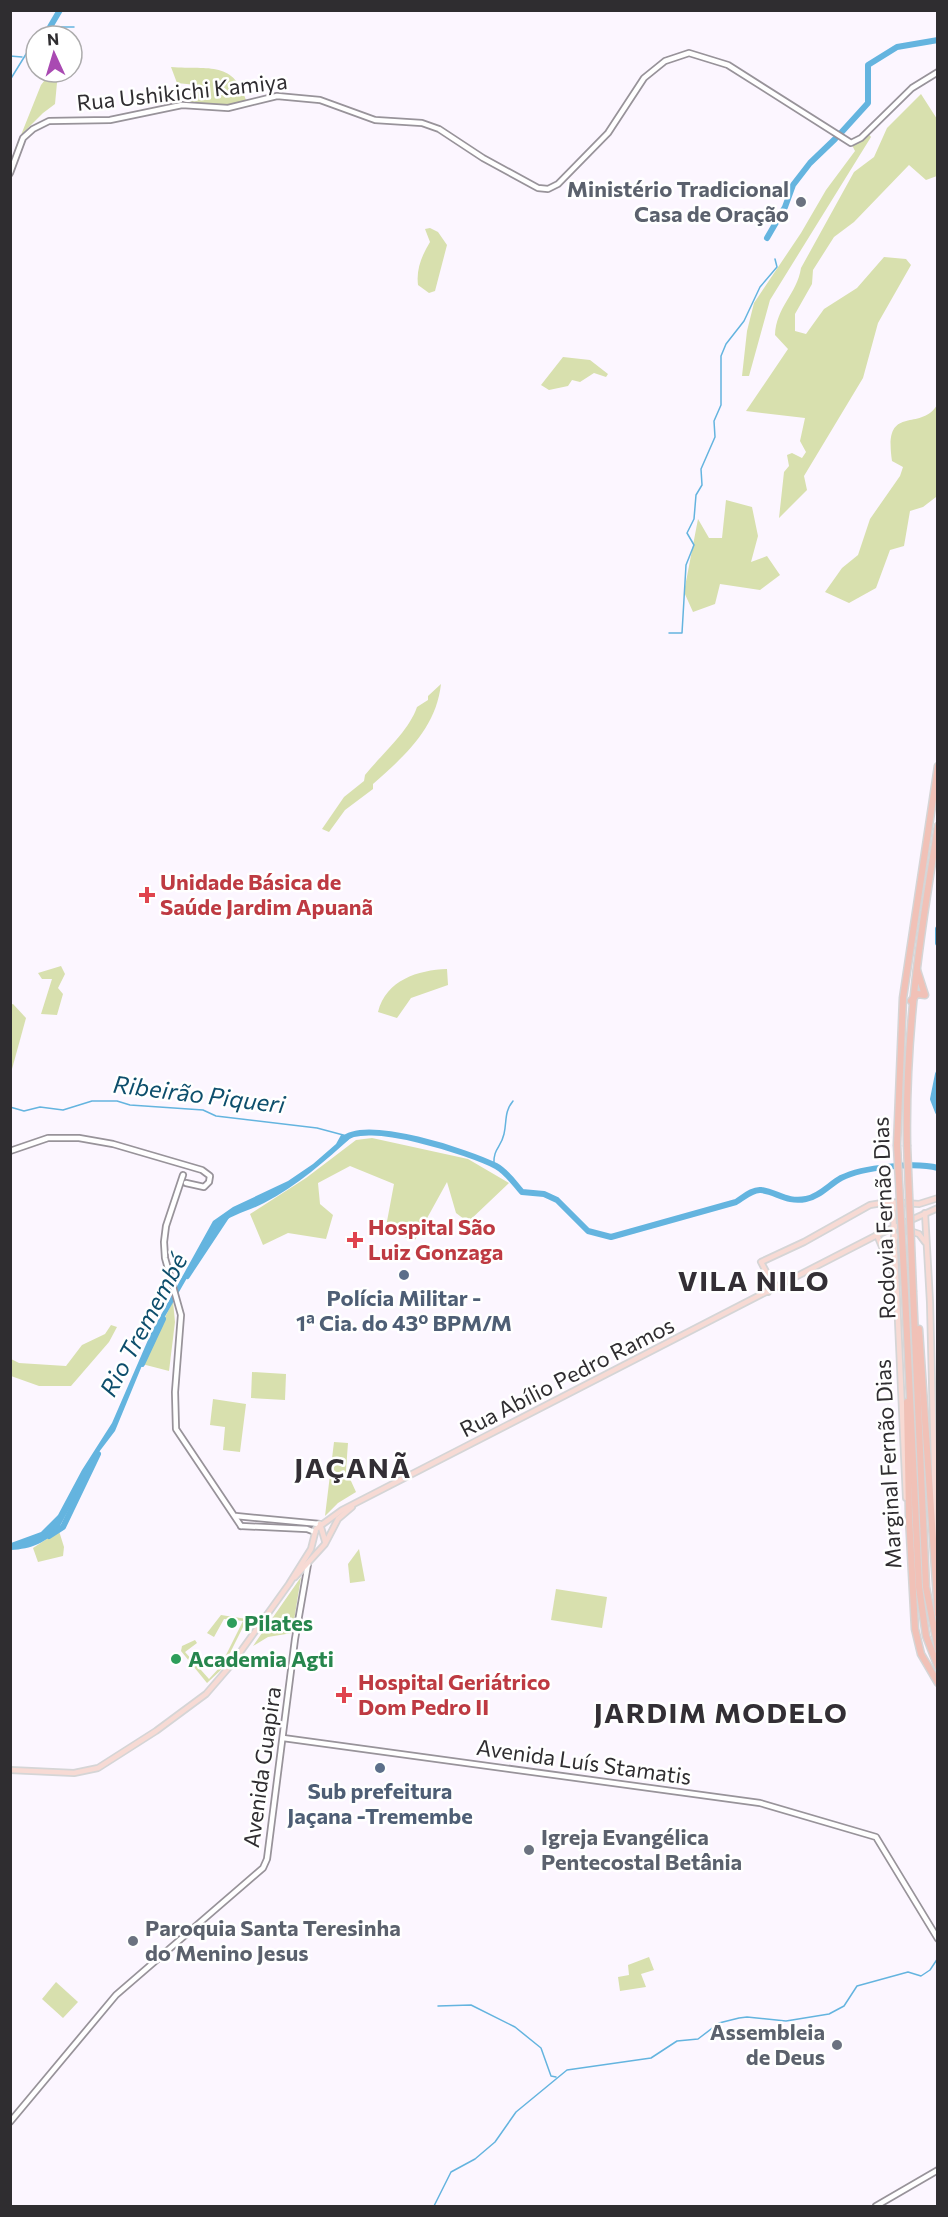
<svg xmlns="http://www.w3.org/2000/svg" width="948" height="2217" viewBox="0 0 948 2217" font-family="Commissioner,sans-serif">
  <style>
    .green { fill: #d8e0ae }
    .water { fill: #64b4df }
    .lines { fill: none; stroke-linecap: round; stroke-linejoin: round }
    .stream { stroke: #64b4df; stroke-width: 1.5 }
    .river { stroke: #64b4df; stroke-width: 6 }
    .secondary-casing { stroke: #98939a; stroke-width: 8 }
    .primary-casing { stroke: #d5d5d6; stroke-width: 8 }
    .highway-casing { stroke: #d5d5d6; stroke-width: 9 }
    .secondary { stroke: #fff; stroke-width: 4.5 }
    .primary { stroke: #f7dad4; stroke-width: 4.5 }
    .highway { stroke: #f1c1b7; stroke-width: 6 }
    .highway-bridge-casing { stroke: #d5d5d6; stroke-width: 9; stroke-linecap: butt }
    .highway-bridge { stroke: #f1c1b7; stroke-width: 6 }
    .worship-dot { fill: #6b7280; stroke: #fff; stroke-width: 2 }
    .health-dot { fill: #e0444e; stroke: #fff; stroke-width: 2 }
    .service-dot { fill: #5c6f8a; stroke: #fff; stroke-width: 2 }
    .leisure-dot { fill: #2e9e5b; stroke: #fff; stroke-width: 2 }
    .labels { text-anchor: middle; stroke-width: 5; stroke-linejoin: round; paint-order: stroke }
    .street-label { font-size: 22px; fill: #2f2d30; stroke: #fff }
    .worship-label { font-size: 22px; font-weight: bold; fill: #5b616d; stroke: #fff; text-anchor: end }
    .health-label { font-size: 22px; font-weight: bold; fill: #be3a42; stroke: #fff; text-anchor: start }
    .service-label { font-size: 22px; font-weight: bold; fill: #4e5e75; stroke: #fff }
    .leisure-label { font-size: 22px; font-weight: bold; fill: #27864d; stroke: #fff; text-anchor: start }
    .water-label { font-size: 24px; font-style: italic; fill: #0d4e6c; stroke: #fff }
    .district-label { font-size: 28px; font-weight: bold; letter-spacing: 1.5px; fill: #332f35; stroke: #fff }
  </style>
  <rect width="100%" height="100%" fill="#fcf6ff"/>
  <g class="green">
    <path d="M171 67C210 70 234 60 247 103L225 106 185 103 196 85 177 83Z"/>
    <path d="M51 72H58L55 104 43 113 21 135 41 85Z"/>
    <path d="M921 94 937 119V176L926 180 909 165 854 222 834 237 813 270 812 284 795 314V331L806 334 824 309 857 288 884 257 906 259 911 265 878 323 863 378 804 476 807 490 779 518 784 472 789 466 787 455 792 453 802 458 806 452 800 441 805 418 746 411 788 349 775 335C776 307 797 294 801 268L854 172 874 157 887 128Z"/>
    <path d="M868 133 871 137 770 300 749 376H742L747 331 754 303 801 233 826 190 855 151 852 145Z"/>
    <path d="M430 228 438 232 447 245 435 291 429 293 418 285C416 269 422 255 430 242L425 229Z"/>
    <path d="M563 357 590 360 608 374 606 377 594 373 580 382 572 380 568 386 549 390 541 385Z"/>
    <path d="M937 405 936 497 923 507 910 511 904 546 890 550 876 588 849 603 825 592 842 568 858 555 870 519 900 476 903 467 892 461C883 402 920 433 937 405Z"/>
    <path d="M726 500 752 507 758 536 751 562 767 556 780 575 760 590 720 584 715 604 693 612 684 592 698 519 709 538H722Z"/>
    <path d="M441 684C436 728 406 755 373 784V789L345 810 329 832 322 829 344 797 364 781 365 775C382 754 409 731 417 707L428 700V696Z"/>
    <path d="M61 966 65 974 58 988 63 994 57 1015 41 1014 52 979H42L38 973Z"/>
    <path d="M447 969 448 985 411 998 397 1018 378 1012C386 980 418 970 447 969Z"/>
    <path d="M13 1004 26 1018 12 1069 10 1005Z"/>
    <path d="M372 1138 468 1159 509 1183 468 1222 456 1213 447 1182 415 1240 385 1232 394 1184 350 1166 318 1183 320 1204 333 1215 326 1239 288 1233 263 1245 250 1214 306 1178 356 1140Z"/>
    <path d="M173 1301 175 1322 169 1371 142 1364Z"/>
    <path d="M111 1325 117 1327 109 1342 71 1386H39L11 1376V1359L19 1363 66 1366 82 1345 105 1334Z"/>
    <path d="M252 1372 286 1374 285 1400 251 1398Z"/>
    <path d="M213 1399 246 1404 240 1452 223 1450 225 1427 210 1425Z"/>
    <path d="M334 1442 348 1443 346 1470 356 1492 338 1503 325 1516Z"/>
    <path d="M59 1531 64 1547 63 1556 38 1562 33 1548Z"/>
    <path d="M359 1549 365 1581 350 1583 348 1564Z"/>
    <path d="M301 1577 292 1633 268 1637 253 1646Z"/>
    <path d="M556 1589 607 1597 602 1628 551 1620Z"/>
    <path d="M221 1615 247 1619 222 1669 207 1683 181 1651 182 1646 195 1640 197 1643 185 1652 209 1679 220 1667 243 1621 224 1619 214 1637 207 1633Z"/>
    <path d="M649 1957 654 1970 641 1974 646 1987 620 1991 618 1977 629 1975 628 1965Z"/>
    <path d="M56 1982 78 2002 63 2018 42 1999Z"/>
  </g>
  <path class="water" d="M341 1135 353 1136C326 1160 297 1186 264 1203 245 1213 232 1213 215 1229L155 1334 115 1431 99 1452 60 1526C47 1543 31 1549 11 1550V1543L41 1532 58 1515 82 1470 112 1423 151 1333 213 1221 233 1207 288 1181 313 1164 336 1144Z"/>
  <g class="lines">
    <g class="stream">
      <path d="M39 36 50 27H74"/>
      <path d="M10 56 22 57"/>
      <path d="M10 80 36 38"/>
      <path d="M669 633H682L686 565 694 545 687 533 694 519 696 495 702 485 701 469 715 437 714 421 721 405V356L726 344 744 321 760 287 777 267 775 259"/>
      <path d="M10 1107 24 1111 40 1107 63 1110 92 1101H117L130 1105 203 1110 216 1116 317 1128 347 1136"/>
      <path d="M494 1165C493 1148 501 1148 504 1134 507 1121 504 1112 513 1101"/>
      <path d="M438 2006 471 2005 515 2027 541 2048 551 2076 556 2077"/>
      <path d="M434 2206 451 2172 475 2159 495 2142 516 2112 567 2070 651 2058 677 2041 698 2039 719 2023 739 2018 747 2017 786 2021 829 2014 844 2006 857 1986 908 1972 921 1976 930 1970 938 1958"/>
    </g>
    <g class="river">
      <path d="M50 27 60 10"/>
      <path d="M839 135 868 103V65L897 47 938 40"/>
      <path d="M767 238 785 207 793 185 810 163 835 139"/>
      <path d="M938 929V943"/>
      <path d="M938 1074 933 1099 938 1112"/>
      <path d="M343 1140C363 1117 471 1153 496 1166 507 1172 514 1183 522 1192L544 1194 557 1200 588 1231 611 1237 736 1202C743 1198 752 1189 761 1190 777 1192 787 1203 806 1199 819 1197 830 1184 841 1178 863 1167 915 1162 938 1168"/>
      <path d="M187 1276 226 1217"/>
      <path d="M142 1364 163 1319"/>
      <path d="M49 1536 63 1527 98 1454"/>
    </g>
    <g class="secondary-casing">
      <g id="secondary">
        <path d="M10 173 23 138 33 129 49 121 110 120 182 105 228 108 277 96 320 100 375 120 422 123 439 129 483 158 538 188 548 189 558 184 608 133 644 78 665 61 689 53 728 65 851 143 861 138 912 88 938 72"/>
        <path d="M10 1151 48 1138H79L113 1144 202 1170 210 1176 209 1182 204 1187 186 1183"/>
        <path d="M183 1175 166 1226 164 1242 165 1258 181 1315 175 1392 176 1429 241 1526"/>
        <path d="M236 1516 320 1524"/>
        <path d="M241 1526 307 1529 315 1532"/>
        <path d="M283 1738 760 1803 876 1837 938 1939"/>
        <path d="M10 2122 116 1995 263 1868 267 1859 295 1639 308 1564"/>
        <path d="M876 2206 938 2170"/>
      </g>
    </g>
    <g class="primary-casing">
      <g id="primary">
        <path d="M896 1203 893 1210 906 1498"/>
        <path d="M925 1213 930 1302 936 1543 934 1548"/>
        <path d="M877 1235 896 1280"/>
        <path d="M894 1238 907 1230 919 1234 925 1242"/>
        <path d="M768 1292 771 1281 761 1262 804 1242 870 1205 888 1202 919 1204 938 1198"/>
        <path d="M320 1524 325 1541"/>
        <path d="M295 1577 325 1544 338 1519 352 1507"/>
        <path d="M10 1770 74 1773 98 1768 156 1731 206 1694 231 1665 289 1584 311 1549 316 1529 342 1510 877 1235 938 1208"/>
      </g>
    </g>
    <g class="highway-casing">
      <g id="highway">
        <path d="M911 1001 917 994 925 995 917 970"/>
        <path d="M897 1145 903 998 938 766"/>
        <path d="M907 1145C905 1034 920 935 938 826"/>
        <path d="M913 1292 926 1587 938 1649"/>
        <path d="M905 1293 919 1587 926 1636 938 1667"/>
        <path d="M919 1329 938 1614"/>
        <path d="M907 1402 909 1517 915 1629 921 1654 938 1683"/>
      </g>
    </g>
    <use href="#secondary" class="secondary"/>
    <use href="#primary" class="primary"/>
    <use href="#highway" class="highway"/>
    <g class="highway-bridge-casing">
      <g id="highway-bridge">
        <path d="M897 1145 905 1293"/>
        <path d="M907 1145 913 1292"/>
      </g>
    </g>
    <use href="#highway-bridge" class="highway-bridge"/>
  </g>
  <g class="worship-dot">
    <circle cx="801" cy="202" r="6"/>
    <circle cx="529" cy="1850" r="6"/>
    <circle cx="133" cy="1941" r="6"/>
    <circle cx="837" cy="2045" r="6"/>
  </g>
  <g class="health-dot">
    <path d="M144 886h6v6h6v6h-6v6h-6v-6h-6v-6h6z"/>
    <path d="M352 1231h6v6h6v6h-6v6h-6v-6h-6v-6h6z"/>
    <path d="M341 1686h6v6h6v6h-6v6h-6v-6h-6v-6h6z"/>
  </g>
  <g class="service-dot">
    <circle cx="404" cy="1275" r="6"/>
    <circle cx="380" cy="1768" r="6"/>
  </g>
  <g class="leisure-dot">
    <circle cx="232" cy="1623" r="6"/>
    <circle cx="176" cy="1659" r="6"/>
  </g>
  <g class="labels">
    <g class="street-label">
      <text transform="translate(182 92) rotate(-6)" y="8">Rua Ushikichi Kamiya</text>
      <text transform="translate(884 1218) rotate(-92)" y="8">Rodovia Fernão Dias</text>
      <text transform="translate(567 1377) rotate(-27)" y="8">Rua Abílio Pedro Ramos</text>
      <text transform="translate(888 1464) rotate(-93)" y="8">Marginal Fernão Dias</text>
      <text transform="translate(584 1762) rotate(8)" y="8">Avenida Luís Stamatis</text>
      <text transform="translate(262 1767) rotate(-82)" y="8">Avenida Guapira</text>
    </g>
    <g class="worship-label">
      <text x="789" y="197">Ministério Tradicional<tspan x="789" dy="25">Casa de Oração</tspan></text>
      <text x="541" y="1845" text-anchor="start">Igreja Evangélica<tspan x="541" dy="25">Pentecostal Betânia</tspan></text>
      <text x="145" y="1936" text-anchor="start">Paroquia Santa Teresinha<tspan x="145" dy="25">do Menino Jesus</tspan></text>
      <text x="825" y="2040">Assembleia<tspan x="825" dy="25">de Deus</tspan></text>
    </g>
    <g class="health-label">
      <text x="160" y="890">Unidade Básica de<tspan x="160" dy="25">Saúde Jardim Apuanã</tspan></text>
      <text x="368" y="1235">Hospital São<tspan x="368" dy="25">Luiz Gonzaga</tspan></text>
      <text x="358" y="1690">Hospital Geriátrico<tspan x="358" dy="25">Dom Pedro II</tspan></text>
    </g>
    <g class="service-label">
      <text x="404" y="1306">Polícia Militar -<tspan x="404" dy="25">1ª Cia. do 43º BPM/M</tspan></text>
      <text x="380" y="1799">Sub prefeitura<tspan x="380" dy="25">Jaçana -Tremembe</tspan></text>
    </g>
    <g class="leisure-label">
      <text x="244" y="1631">Pilates</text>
      <text x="188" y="1667">Academia Agti</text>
    </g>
    <g class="water-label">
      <text transform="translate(199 1095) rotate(7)" y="8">Ribeirão Piqueri</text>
      <text transform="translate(144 1325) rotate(-62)" y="8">Rio Tremembé</text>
    </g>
    <g class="district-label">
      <text x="754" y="1291">VILA NILO</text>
      <text x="353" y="1478">JAÇANÃ</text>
      <text x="721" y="1723">JARDIM MODELO</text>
    </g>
  </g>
  <rect width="948" height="2217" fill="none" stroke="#2f2d30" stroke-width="24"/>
  <g transform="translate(54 54) rotate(356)"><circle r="28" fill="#ffffff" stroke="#acabac" stroke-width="1.5"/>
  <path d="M0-4.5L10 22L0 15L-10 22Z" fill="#a94ab2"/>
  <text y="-9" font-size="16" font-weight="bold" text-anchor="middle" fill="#2f2d30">N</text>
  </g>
</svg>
